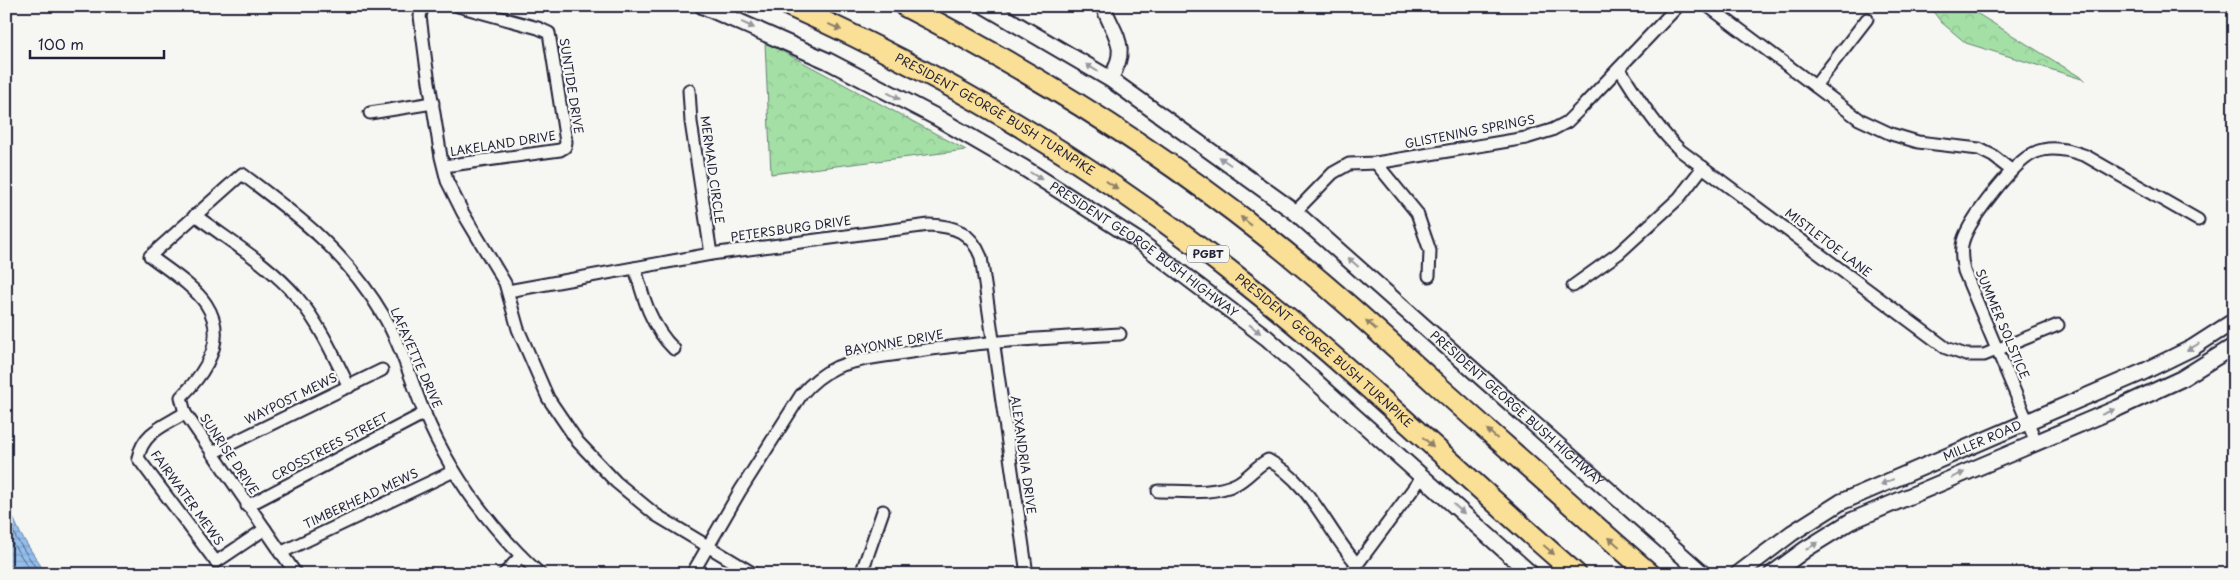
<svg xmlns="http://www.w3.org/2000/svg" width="2240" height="580" viewBox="0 0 2240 580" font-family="'Playpen Sans',sans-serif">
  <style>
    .forest { fill: url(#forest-crowns); stroke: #638170 }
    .water { fill: url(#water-rules); stroke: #6680a6 }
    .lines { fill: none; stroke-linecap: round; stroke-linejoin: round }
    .shore { stroke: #506182; stroke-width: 1 }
    .minor-casing { stroke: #22223b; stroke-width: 15 }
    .tertiary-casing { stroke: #22223b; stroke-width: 18 }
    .secondary-casing { stroke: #22223b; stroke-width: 19 }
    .motorway-casing { stroke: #22223b; stroke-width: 24 }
    .minor { stroke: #f6f6f2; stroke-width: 11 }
    .tertiary { stroke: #f6f6f2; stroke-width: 14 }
    .secondary { stroke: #f6f6f2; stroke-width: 15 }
    .motorway { stroke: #fadf96; stroke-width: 20 }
    .oneway { fill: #9797a0 }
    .oneway2 { fill: #8e8068 }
    .labels { text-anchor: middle; stroke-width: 4.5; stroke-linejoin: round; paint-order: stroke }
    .shield { fill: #f6f6f2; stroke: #626272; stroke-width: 1 }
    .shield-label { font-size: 11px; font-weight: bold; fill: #22223b }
    .street-label { font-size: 12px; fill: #22223b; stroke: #f6f6f2 }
  </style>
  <defs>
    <pattern id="forest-crowns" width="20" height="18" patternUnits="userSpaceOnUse" patternTransform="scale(1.25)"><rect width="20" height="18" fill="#a4e0a6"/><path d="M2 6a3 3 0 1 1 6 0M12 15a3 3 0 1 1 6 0" fill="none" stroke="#8dc090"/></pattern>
    <pattern id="water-rules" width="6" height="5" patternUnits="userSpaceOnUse" patternTransform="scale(1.25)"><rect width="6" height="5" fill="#94bfed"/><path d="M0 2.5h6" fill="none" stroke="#7fa4cc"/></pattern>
  </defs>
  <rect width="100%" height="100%" fill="#f6f6f2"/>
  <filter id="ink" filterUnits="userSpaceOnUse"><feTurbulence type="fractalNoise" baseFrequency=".02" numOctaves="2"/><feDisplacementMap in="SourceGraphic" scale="10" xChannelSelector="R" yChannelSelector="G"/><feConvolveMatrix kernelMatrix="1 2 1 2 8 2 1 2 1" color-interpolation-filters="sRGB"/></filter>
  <g filter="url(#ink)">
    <g class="forest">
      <path d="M1929 6H1965L2085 80 1966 43 1941 22Z"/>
      <path d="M765 42 966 150 771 174Z"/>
    </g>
    <path class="water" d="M6 502 21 535 46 574H6Z"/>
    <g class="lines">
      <g class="shore">
        <path d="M6 514 16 538 40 574"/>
        <path d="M6 530 11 541 33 574"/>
      </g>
      <g class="minor-casing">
        <g id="minor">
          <path d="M423 6 420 16 426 63 441 157 447 181 463 213 505 283 518 329 548 398 578 442 616 482 656 515 754 574"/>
          <path d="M1708 6 1859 119 1891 134 1918 142 1979 149 1993 156 2011 170"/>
          <path d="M1619 68C1638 97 1655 127 1681 151L1946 348 1966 355H1984L2058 325"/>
          <path d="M1815 86 1867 19"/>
          <path d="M689 90 691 122 711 254"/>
          <path d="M370 113 433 103"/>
          <path d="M1376 163 1417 213 1430 251 1429 276"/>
          <path d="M444 166 560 150 565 147 566 142 549 33 538 28 458 6"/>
          <path d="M1295 212 1333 173 1349 164 1376 163 1526 138 1552 130 1567 122 1581 108 1678 6"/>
          <path d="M195 215C229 241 269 264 297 297 319 323 334 356 349 387"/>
          <path d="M635 268C643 297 651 327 674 349"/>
          <path d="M1573 286 1619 253 1679 198 1703 167"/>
          <path d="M508 291 711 254 929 225C955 226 971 232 981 257L1027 574"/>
          <path d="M185 413C164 426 143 432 138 458L216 562 265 529"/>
          <path d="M2036 442 1964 271C1962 262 1960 251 1963 241 1969 220 2014 162 2034 153 2051 145 2070 150 2086 156L2198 220"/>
          <path d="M212 453 382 370"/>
          <path d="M1158 491C1183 491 1213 495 1236 484 1248 478 1256 466 1268 460 1311 483 1326 529 1357 564"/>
          <path d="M247 506 425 413"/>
          <path d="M280 553 454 471"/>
          <path d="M296 574 185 413 181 397C205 373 229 339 206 304 193 285 168 270 150 256L242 174C301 218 347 253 385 318 402 347 411 381 424 412 450 474 491 529 540 574"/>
          <path d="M504 574 521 556"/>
          <path d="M692 574 740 491 801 395C811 383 822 374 837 367 857 359 882 357 904 353 976 342 1047 338 1120 334"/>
          <path d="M861 574 883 511"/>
          <path d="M1350 574 1422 477"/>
        </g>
      </g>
      <g class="tertiary-casing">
        <path id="tertiary" d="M1103 6C1115 37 1130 47 1110 79"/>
      </g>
      <g class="secondary-casing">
        <g id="secondary">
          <path id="s1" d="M703 6 828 61 936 117 1024 168 1140 242 1267 338 1531 574"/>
          <path id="s2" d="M985 6 1110 79 1295 212 1703 574"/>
          <path id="s3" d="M1738 574 1792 533 1841 502 2143 372 2192 348 2234 321"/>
          <path d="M1772 574 1806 549 1851 521 2118 408 2181 379 2234 346"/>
        </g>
      </g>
      <g class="motorway-casing">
        <g id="motorway">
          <path id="s4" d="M790 6C953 79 1106 172 1245 283 1360 374 1465 478 1576 574"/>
          <path d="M905 6C1031 71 1152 146 1263 234 1324 282 1381 334 1438 386 1509 449 1579 512 1650 574"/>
        </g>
      </g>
      <use href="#minor" class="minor"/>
      <use href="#tertiary" class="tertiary"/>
      <use href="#secondary" class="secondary"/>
      <use href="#motorway" class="motorway"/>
    </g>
    <defs><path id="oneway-solid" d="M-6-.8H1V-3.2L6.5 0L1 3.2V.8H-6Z" transform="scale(1.25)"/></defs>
    <g class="oneway">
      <use href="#oneway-solid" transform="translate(748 25) rotate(25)"/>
      <use href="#oneway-solid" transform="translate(1092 68) rotate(-149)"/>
      <use href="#oneway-solid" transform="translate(894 96) rotate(27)"/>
      <use href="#oneway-solid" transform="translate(1225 161) rotate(-145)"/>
      <use href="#oneway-solid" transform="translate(1036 176) rotate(32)"/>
      <use href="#oneway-solid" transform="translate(1353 262) rotate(-139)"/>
      <use href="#oneway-solid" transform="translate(1255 329) rotate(38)"/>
      <use href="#oneway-solid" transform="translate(2193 347) rotate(150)"/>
      <use href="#oneway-solid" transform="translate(2108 412) rotate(-23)"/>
      <use href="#oneway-solid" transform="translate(1958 475) rotate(-23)"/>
      <use href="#oneway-solid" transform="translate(1887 482) rotate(156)"/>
      <use href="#oneway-solid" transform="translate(1459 509) rotate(42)"/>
      <use href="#oneway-solid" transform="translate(1812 546) rotate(-32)"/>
    </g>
    <g class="oneway2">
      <use href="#oneway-solid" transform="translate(835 27) rotate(25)"/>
      <use href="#oneway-solid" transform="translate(1112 185) rotate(34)"/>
      <use href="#oneway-solid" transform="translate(1246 221) rotate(-142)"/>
      <use href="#oneway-solid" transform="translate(1371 325) rotate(-138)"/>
      <use href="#oneway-solid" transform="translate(1492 434) rotate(-138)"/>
      <use href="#oneway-solid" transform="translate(1428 442) rotate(42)"/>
      <use href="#oneway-solid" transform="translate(1614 542) rotate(-139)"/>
      <use href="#oneway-solid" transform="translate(1549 550) rotate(41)"/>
    </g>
  </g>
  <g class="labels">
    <rect class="shield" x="1187" y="245.5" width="42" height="17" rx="4"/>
    <g class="shield-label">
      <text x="1208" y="258">PGBT</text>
    </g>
    <g class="street-label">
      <text transform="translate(571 86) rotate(81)" y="4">SUNTIDE DRIVE</text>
      <text dy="4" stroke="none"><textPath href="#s4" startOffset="232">PRESIDENT GEORGE BUSH TURNPIKE</textPath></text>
      <text transform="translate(1470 132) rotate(-11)" y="4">GLISTENING SPRINGS</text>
      <text transform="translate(503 144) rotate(-9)" y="4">LAKELAND DRIVE</text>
      <text transform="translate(712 170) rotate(82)" y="4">MERMAID CIRCLE</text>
      <text transform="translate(791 229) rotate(-8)" y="4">PETERSBURG DRIVE</text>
      <text transform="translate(1828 243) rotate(37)" y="4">MISTLETOE LANE</text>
      <text dy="4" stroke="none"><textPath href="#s1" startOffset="505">PRESIDENT GEORGE BUSH HIGHWAY</textPath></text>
      <text transform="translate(2002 324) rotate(67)" y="4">SUMMER SOLSTICE</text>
      <text transform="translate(894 343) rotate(-10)" y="4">BAYONNE DRIVE</text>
      <text dy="4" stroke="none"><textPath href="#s4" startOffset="638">PRESIDENT GEORGE BUSH TURNPIKE</textPath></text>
      <text transform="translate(416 358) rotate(66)" y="4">LAFAYETTE DRIVE</text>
      <text transform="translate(291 399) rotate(-26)" y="4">WAYPOST MEWS</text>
      <text dy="4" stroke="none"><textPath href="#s2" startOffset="669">PRESIDENT GEORGE BUSH HIGHWAY</textPath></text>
      <text dy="4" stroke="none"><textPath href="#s3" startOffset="280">MILLER ROAD</textPath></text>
      <text transform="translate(330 447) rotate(-28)" y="4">CROSSTREES STREET</text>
      <text transform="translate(229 454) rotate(56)" y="4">SUNRISE DRIVE</text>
      <text transform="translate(1023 455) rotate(82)" y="4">ALEXANDRIA DRIVE</text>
      <text transform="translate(187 498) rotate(54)" y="4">FAIRWATER MEWS</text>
      <text transform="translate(361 499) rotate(-25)" y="4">TIMBERHEAD MEWS</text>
    </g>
  </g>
  <rect width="2240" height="580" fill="none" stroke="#f6f6f2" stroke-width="25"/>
  <rect x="12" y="12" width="2215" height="555" fill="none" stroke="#22223b" stroke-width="2" filter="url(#ink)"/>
  <path d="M30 50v8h134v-8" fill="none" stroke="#22223b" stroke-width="2.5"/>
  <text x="38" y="50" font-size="15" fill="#22223b" stroke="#f6f6f2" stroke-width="4" paint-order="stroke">100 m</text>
</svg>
